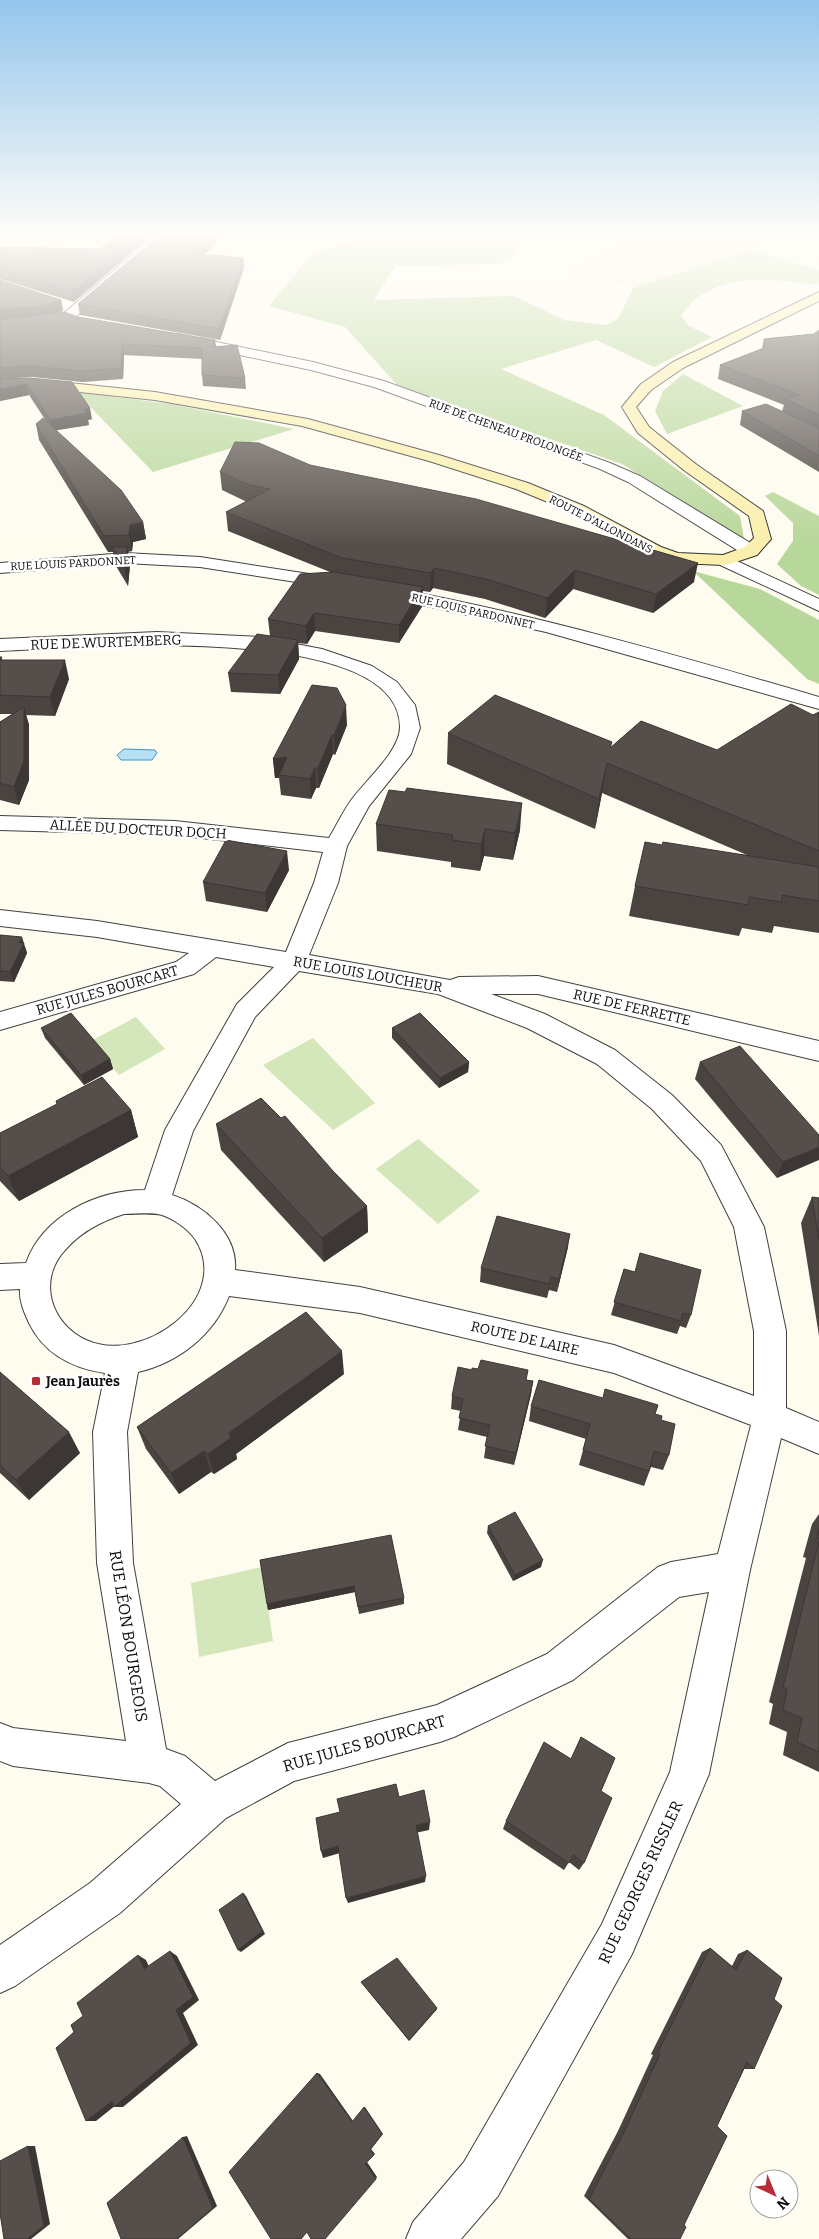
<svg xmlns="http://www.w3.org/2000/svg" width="819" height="2239" viewBox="0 0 819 2239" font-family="Bitter,serif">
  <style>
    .farmland { fill: #f3efd0 }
    .green { fill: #d3e7ba }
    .forest { fill: #b8d79a }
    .water { fill: #b6dff3; stroke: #4097c7 }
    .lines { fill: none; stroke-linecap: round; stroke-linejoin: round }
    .minor-casing { stroke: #414141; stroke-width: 2 }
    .secondary-casing { stroke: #303030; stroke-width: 2 }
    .minor { fill: #fff; fill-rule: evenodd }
    .secondary { fill: #fbefad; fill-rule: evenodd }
    .wall { fill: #4a4340 }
    .shaded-wall { fill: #3c3734 }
    .building { fill: #564e4a; stroke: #3c3734 }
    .poi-dot { fill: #b82c38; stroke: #fff; stroke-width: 2 }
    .labels { text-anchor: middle; stroke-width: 5; stroke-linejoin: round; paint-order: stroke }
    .far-street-label { font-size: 11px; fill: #0e0e0e; stroke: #fff }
    .street-label { font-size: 14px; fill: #0e0e0e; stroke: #fff }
    .poi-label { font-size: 14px; font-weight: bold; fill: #0e0e0e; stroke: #fff; text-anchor: start }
    .near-street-label { font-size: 16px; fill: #0e0e0e; stroke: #fff }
  </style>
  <rect width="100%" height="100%" fill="#fefbef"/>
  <path class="farmland" d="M633 233H774L752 250 633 288 568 272Z"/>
  <g class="green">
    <path d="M136 1017 165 1049 119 1075 89 1042Z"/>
    <path d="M313 1038 375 1103 333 1130 263 1065Z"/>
    <path d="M418 1139 480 1191 438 1224 376 1169Z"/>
    <path d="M262 1567 273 1641 199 1657 191 1583Z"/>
  </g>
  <g class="forest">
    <path d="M359 233H529L513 257 497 264 395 266 374 300 514 296 564 320 606 325 618 319 633 288 752 250 819 270V283L815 285C776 279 731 273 697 298 691 302 686 310 681 315L689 326 712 337 654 367 596 340 501 369 604 415 740 516 744 539 622 464 398 386 345 327 269 306 313 253 351 242Z"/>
    <path d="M683 374 743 406 667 434 655 411 663 391Z"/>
    <path d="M76 392 171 404 294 429 153 472Z"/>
    <path d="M773 492 819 516V595L801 586 777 564 793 541V523L765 496Z"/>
    <path d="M693 571 760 589 819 620V684L807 679Z"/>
  </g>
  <path class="water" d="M124 749 155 750 157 753 152 760H121L117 755Z"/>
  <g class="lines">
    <g class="minor-casing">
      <g id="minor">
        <path d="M158 233H171L72 320 49 325 0 330V322L63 314Z"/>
        <path d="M178 334 313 362 384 381 610 463 640 476 757 547 760 551 757 555H745L628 482 600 469 374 387 311 370 173 341 171 338Z"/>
        <path d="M125 553 200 557 335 578 341 579 344 583 341 587 335 588 200 567 125 563 0 573V563Z"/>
        <path d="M724 555 819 599V611L718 564 715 560 718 556Z"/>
        <path d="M387 587C534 614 676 655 819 697V709L546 632 381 596 378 592 381 588Z"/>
        <path d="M157 632 259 637 322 649 372 666 397 682 415 705 420 728 411 754 369 806 347 846 338 883 309 955 450 980 459 977 538 976 819 1041V1061L538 994H491L545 1014 615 1050 672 1095 721 1145 764 1227 786 1331V1408L819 1422V1454L781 1438 750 1570 709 1774 632 1954 498 2196 461 2239H406L413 2222 464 2162 602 1924 670 1772 709 1592 679 1597 573 1680 454 1737 440 1742 294 1781 226 1818 120 1913 15 1986 0 1993V1945L90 1883 181 1804 160 1786 149 1783 13 1766 0 1761V1723L13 1728 126 1741 97 1563 93 1432 105 1373C72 1368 44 1354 29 1323 24 1312 19 1301 20 1289L0 1290V1264L26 1263C43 1216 96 1190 145 1190L165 1130 237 1004 274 967 216 957 194 974 0 1030V1012L176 962 189 953 97 937 0 926V910L97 921 286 952 314 883 323 852 175 835 0 830V816L175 821 329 838C337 825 343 811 352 799 366 780 400 751 400 727 400 619 70 648 0 651V639ZM299 971 438 994 527 1028 597 1064 652 1109 701 1161 734 1227 754 1331V1396L614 1345 360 1287 235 1270C238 1233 203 1205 172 1195L193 1131 255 1017ZM124 1214C137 1214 150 1212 162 1215 174 1219 188 1229 195 1239 234 1299 142 1366 86 1340 50 1323 37 1279 66 1249 82 1231 102 1221 124 1214ZM229 1296 360 1313 614 1373 751 1425 718 1554 671 1562 658 1567 547 1654 437 1705 288 1743 215 1781 185 1756 166 1749 133 1563 127 1432 138 1372C178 1363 214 1335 229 1296Z"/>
      </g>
    </g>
    <g class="secondary-casing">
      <path id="secondary" d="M819 292V301L683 368 651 390 636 407 649 427 697 465 763 511 771 539 757 555 730 564 724 565 676 563 649 555 572 512 516 489 429 461 302 426 155 400 32 387 0 388V380L32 379 155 392 308 419 439 455 528 483 584 506 661 547 678 553 723 555 745 547 754 538 749 516 685 471 638 433 622 407 641 384 673 362Z"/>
    </g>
    <use href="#minor" class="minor"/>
    <use href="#secondary" class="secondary"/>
  </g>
  <g class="wall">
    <path d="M224 233 204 255 243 258 244 268 220 340 80 315 78 304Z"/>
    <path d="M0 247 100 249 74 302 0 279Z"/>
    <path d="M61 300 63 311 52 314 78 317 215 340 216 346 245 378 246 389 203 386 202 375V359L124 355 123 379 83 382 32 377 0 379V320Z"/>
    <path d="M819 330V472L740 425 742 411H782L784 405 718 379 720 365 762 349 764 339 814 334Z"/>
    <path d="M29 378 92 419 88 420 89 425 56 430 143 522 146 539 133 542 132 551 128 552 130 565 128 586 116 566 113 552H108L39 440 36 424 46 421 29 395 0 401V379Z"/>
    <path d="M310 465 694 582 653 613 573 589 545 618 485 599 433 588 430 592 423 591V605L399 643 315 631 307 644 298 643 299 659 280 694 231 692 228 673 270 636 268 619 330 572 228 531 226 512 247 502 222 490 220 472Z"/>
    <path d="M0 657 3 660 69 679 55 716 26 715 29 725V780L19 805 0 800V722L12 714H0Z"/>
    <path d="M819 712V933L774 926 772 933 742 928 739 936 629 916 635 886 662 845 747 855 602 793 595 829 447 764 448 733 611 748 717 750 813 715Z"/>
    <path d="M347 725 335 755 333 754 319 788H316L311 799 281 795 279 778H275L273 759Z"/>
    <path d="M376 824 520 830 513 860 484 856 480 871 451 867V862L377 851Z"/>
    <path d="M289 870 267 912 206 901 203 882Z"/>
    <path d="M0 935 25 947 27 953 14 982 0 981Z"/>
    <path d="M41 1028 110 1059 113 1069 84 1085 45 1038Z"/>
    <path d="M392 1028 469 1062 468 1072 439 1088 392 1038Z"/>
    <path d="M700 1062 819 1135 777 1178 695 1079Z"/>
    <path d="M131 1110 138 1137 19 1201 0 1181V1133Z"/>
    <path d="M216 1124 367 1206 368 1232 324 1262 221 1150Z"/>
    <path d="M812 1197 819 1198V1336L801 1223Z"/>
    <path d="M568 1247 557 1292 549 1290 547 1298 480 1282 481 1268Z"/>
    <path d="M624 1269 691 1315 686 1328 680 1326 677 1334 611 1315Z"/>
    <path d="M472 1370 533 1381 531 1394 514 1465 484 1458 487 1437 458 1430 461 1411 451 1409 452 1396Z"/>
    <path d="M0 1372 80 1453 29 1500 0 1473Z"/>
    <path d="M344 1374 236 1454 237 1459 214 1474 211 1472 179 1494 146 1449 137 1427Z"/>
    <path d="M531 1406 655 1414 661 1420 669 1455 663 1470 651 1467 644 1486 579 1465 586 1439 529 1421Z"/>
    <path d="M819 1514V1772L783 1755 787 1732 769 1724 773 1704 769 1702 806 1558 803 1557 812 1524Z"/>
    <path d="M488 1526 541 1567 513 1581 487 1533Z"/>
    <path d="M260 1560 404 1598V1604L359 1614 355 1592 268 1610 267 1604Z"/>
    <path d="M601 1791 584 1863 579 1870 569 1862 564 1870 503 1829 506 1821Z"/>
    <path d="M710 1948 732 1966 738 1954 747 1950 774 1999 754 2069H744L717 2126 684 2225 680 2239H628L584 2196 618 2131 653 2055 651 2054 702 1952Z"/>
    <path d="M361 1982 437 2009 409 2041Z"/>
  </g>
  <g class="shaded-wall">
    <path d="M142 233H155L74 302 72 292Z"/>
    <path d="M215 233H224L195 266 194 256Z"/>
    <path d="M243 258 244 268 220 340 219 329Z"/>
    <path d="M61 300 63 311 44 316 0 320V309Z"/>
    <path d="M122 344 124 355 123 379 121 368Z"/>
    <path d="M27 384 29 395 0 401V389Z"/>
    <path d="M90 408 92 419 88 420 89 425 52 431 50 420 84 409Z"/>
    <path d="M143 522 146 539 133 542 132 551 129 535 130 525Z"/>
    <path d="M127 547 130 565 128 586 125 568Z"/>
    <path d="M698 563 694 582 653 613 656 594Z"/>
    <path d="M434 568 433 588 430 592 431 573Z"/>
    <path d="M575 570 573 589 545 618 547 598Z"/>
    <path d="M423 587V605L399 643V625Z"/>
    <path d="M314 613 315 631 307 644 306 626Z"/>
    <path d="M298 640 299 659 280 694 278 675Z"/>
    <path d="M65 660 69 679 55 716 50 697Z"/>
    <path d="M346 705 347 725 335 755 334 735Z"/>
    <path d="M24 707 29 725V780L19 805 14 787Z"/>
    <path d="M332 735 333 754 319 788 318 768Z"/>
    <path d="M287 757 279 775V778H275L273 759Z"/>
    <path d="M607 763 602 793 595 829 599 799Z"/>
    <path d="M315 768 316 788 311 799 310 779Z"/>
    <path d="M522 803 520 830 513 860 515 833Z"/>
    <path d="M485 829 484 856 480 871 481 844Z"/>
    <path d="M287 851 289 870 267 912 265 893Z"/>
    <path d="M22 937 27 953 14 982 10 972 19 943Z"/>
    <path d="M110 1059 113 1069 84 1085 81 1075Z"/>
    <path d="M469 1062 468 1072 439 1088 440 1078Z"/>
    <path d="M131 1110 138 1137 19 1201 8 1176Z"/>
    <path d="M819 1147V1160L777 1178 783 1162Z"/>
    <path d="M367 1206 368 1232 324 1262 322 1238Z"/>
    <path d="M570 1234 568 1247 557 1292 559 1279Z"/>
    <path d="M342 1351 344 1374 236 1454 237 1459 214 1474 208 1454 229 1433Z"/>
    <path d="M533 1381 531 1394 514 1465 516 1453Z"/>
    <path d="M69 1432 80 1453 29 1500 16 1480Z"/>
    <path d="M204 1451 211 1472 179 1494 171 1473Z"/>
    <path d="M543 1560 541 1567 513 1581 515 1575Z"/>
    <path d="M354 1586 355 1592 268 1610 267 1604Z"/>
    <path d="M430 1822 429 1830 415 1833 416 1825Z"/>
    <path d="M338 1846 340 1853 323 1858 321 1851Z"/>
    <path d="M426 1876 425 1882 348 1903 346 1898Z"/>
    <path d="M243 1893 246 1896 265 1934 241 1952 238 1950Z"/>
    <path d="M170 1951 177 1956 199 2000 183 2013 198 2045 123 2107H114L176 2010Z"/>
    <path d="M138 1955 146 1960 152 1973 144 1969Z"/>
    <path d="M437 2008V2009L409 2041V2040Z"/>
    <path d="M317 2073 320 2074 353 2121 352 2122Z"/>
    <path d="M112 2101H121L96 2121H86Z"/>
    <path d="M364 2107H365L383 2134 371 2149 375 2154 374 2155 370 2150Z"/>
    <path d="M187 2136 217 2206 178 2239H177L183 2137Z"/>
    <path d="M28 2146H35L50 2224 31 2239H27Z"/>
    <path d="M367 2162 377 2177 376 2179 365 2164Z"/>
  </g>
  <g class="building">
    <path d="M121 233H142L72 292 0 269V247L100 249Z"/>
    <path d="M162 233H215L194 256 215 255 243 258 219 329 78 304Z"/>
    <path d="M0 280 61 300 42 306 0 309Z"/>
    <path d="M64 312 78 317 215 340 213 347 237 345 245 378 202 375V348L122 344 121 368 81 371 30 366 0 368V320Z"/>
    <path d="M819 330V415L785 399 799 395 720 365 764 348V339L814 334Z"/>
    <path d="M29 378 72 382 90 408 84 409 87 413 50 420 27 384 0 389V379Z"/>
    <path d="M766 404 819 428V456L742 411Z"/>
    <path d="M43 418 121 490 143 522 130 525 129 535 104 536 36 424Z"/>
    <path d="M235 442 259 443 310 465 476 499 698 563 656 594 575 570 547 598 486 579 434 568 431 573 342 558 226 512 270 489 249 485 220 472Z"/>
    <path d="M112 547H127L125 568Z"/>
    <path d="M334 572 423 587 399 625 314 613 306 626 268 619 300 574Z"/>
    <path d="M257 634 298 640 278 675 228 673Z"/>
    <path d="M0 657H2L0 660H65L50 697 0 695Z"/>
    <path d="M312 685 337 688 346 705 334 735H332L318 768H315L310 779 279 775 287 757 273 759Z"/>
    <path d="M495 695 612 742 610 748 641 721 717 750 791 704 813 715 819 712V851L607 763 599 799 448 733Z"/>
    <path d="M24 707V761L14 787 0 783V722Z"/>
    <path d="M407 788 522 803 515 833 485 829 481 844 452 840 453 835 376 824 389 790 405 792Z"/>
    <path d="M226 840 287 851 265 893 203 882Z"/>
    <path d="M645 842 662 845 663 842 819 867V901L782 895V902L749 897 748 905 635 886Z"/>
    <path d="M0 935 22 937 19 943H24L10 972 0 971Z"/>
    <path d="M71 1013 110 1059 81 1075 41 1028Z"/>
    <path d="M420 1013 469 1062 440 1078 392 1028Z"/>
    <path d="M740 1046 819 1135V1147L783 1162 700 1062Z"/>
    <path d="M102 1077 131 1110 8 1176 0 1167V1133L57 1104 56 1101Z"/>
    <path d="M261 1098 281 1118 285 1116 333 1171 367 1206 322 1238 216 1124Z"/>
    <path d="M812 1197 819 1198V1240Z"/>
    <path d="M497 1216 570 1234 559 1279 551 1277 549 1284 481 1268Z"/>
    <path d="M640 1253 701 1270 691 1315 683 1313 681 1321 614 1302 624 1269 635 1272Z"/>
    <path d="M306 1312 342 1351 229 1433 231 1438 208 1454 204 1451 171 1473 137 1427Z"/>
    <path d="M481 1360 528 1370 526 1380 533 1381 516 1453 485 1446 490 1425 459 1418 463 1399 452 1396 458 1367 472 1370V1368L478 1369Z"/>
    <path d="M0 1372 69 1432 16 1480 0 1465Z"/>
    <path d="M539 1380 603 1398 605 1389 658 1405 655 1414 662 1416 661 1420 675 1424 669 1455 654 1451 649 1471 583 1450 590 1424 531 1406Z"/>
    <path d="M515 1512 543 1560 515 1575 488 1526Z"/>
    <path d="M819 1530V1539L817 1538Z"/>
    <path d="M391 1535 404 1598 358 1607 354 1586 267 1604 260 1560Z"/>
    <path d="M819 1541V1752L797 1742 802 1718 783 1710 787 1689 783 1687Z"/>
    <path d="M581 1737 615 1758 601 1791 612 1798 584 1863 573 1855 569 1863 506 1821 544 1742 571 1759Z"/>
    <path d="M396 1784 399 1797 424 1790 430 1822 416 1825 426 1876 346 1898 338 1846 321 1851 316 1818 340 1812 337 1799Z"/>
    <path d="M243 1893 263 1931 238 1950 219 1910Z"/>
    <path d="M710 1948 736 1970 747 1950 782 1978 774 1999 782 2006 754 2069 747 2062 717 2126 727 2136 684 2225 686 2227 680 2239H631L589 2199 624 2132 660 2054 658 2052Z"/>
    <path d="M170 1951 193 1997 176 2010 191 2043 114 2107 112 2101 86 2121 56 2048 74 2032 71 2025 83 2016 77 2003 138 1955 144 1969Z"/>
    <path d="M397 1958 437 2008 409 2040 361 1982Z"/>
    <path d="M317 2073 352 2122 364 2107 382 2134 370 2150 374 2155 365 2164 376 2179 325 2239H311L307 2232 301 2239H271L229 2172Z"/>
    <path d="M183 2137 213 2208 177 2239H121L107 2203Z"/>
    <path d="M28 2146 44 2226 27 2239H4L0 2213V2161Z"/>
  </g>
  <linearGradient id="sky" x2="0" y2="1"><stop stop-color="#94c5ec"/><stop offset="0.43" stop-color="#fffdf8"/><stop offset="1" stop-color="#fffdf8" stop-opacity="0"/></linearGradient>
  <rect width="819" height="546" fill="url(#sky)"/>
  <rect class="poi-dot" x="31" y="1376" width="10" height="10" rx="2.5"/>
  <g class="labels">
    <g class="far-street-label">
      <text transform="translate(506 430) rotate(20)" y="4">RUE DE CHENEAU PROLONGÉE</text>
      <text transform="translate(601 524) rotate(27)" y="4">ROUTE D'ALLONDANS</text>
      <text transform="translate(73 563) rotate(-3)" y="4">RUE LOUIS PARDONNET</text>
      <text transform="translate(473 611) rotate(13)" y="4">RUE LOUIS PARDONNET</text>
    </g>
    <g class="street-label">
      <text transform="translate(106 642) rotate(-2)" y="5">RUE DE WURTEMBERG</text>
      <text transform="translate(138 829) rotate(3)" y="5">ALLÉE DU DOCTEUR DOCH</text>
      <text transform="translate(368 974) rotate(10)" y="5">RUE LOUIS LOUCHEUR</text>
      <text transform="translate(107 990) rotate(-16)" y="5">RUE JULES BOURCART</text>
      <text transform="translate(632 1007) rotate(13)" y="5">RUE DE FERRETTE</text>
      <text transform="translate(525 1338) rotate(13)" y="5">ROUTE DE LAIRE</text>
    </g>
    <g class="poi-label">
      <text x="46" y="1386">Jean Jaurès</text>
    </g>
    <g class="near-street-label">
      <text transform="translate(129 1636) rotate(81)" y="6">RUE LÉON BOURGEOIS</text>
      <text transform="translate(364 1743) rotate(-16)" y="6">RUE JULES BOURCART</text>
      <text transform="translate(640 1882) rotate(-65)" y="6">RUE GEORGES RISSLER</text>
    </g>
  </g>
  <g transform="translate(774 2194) rotate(136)"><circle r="24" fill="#ffffff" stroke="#9f9f9f"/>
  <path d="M0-4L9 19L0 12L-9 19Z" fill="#b82c38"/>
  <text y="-8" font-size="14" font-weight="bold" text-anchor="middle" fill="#0e0e0e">N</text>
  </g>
</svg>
